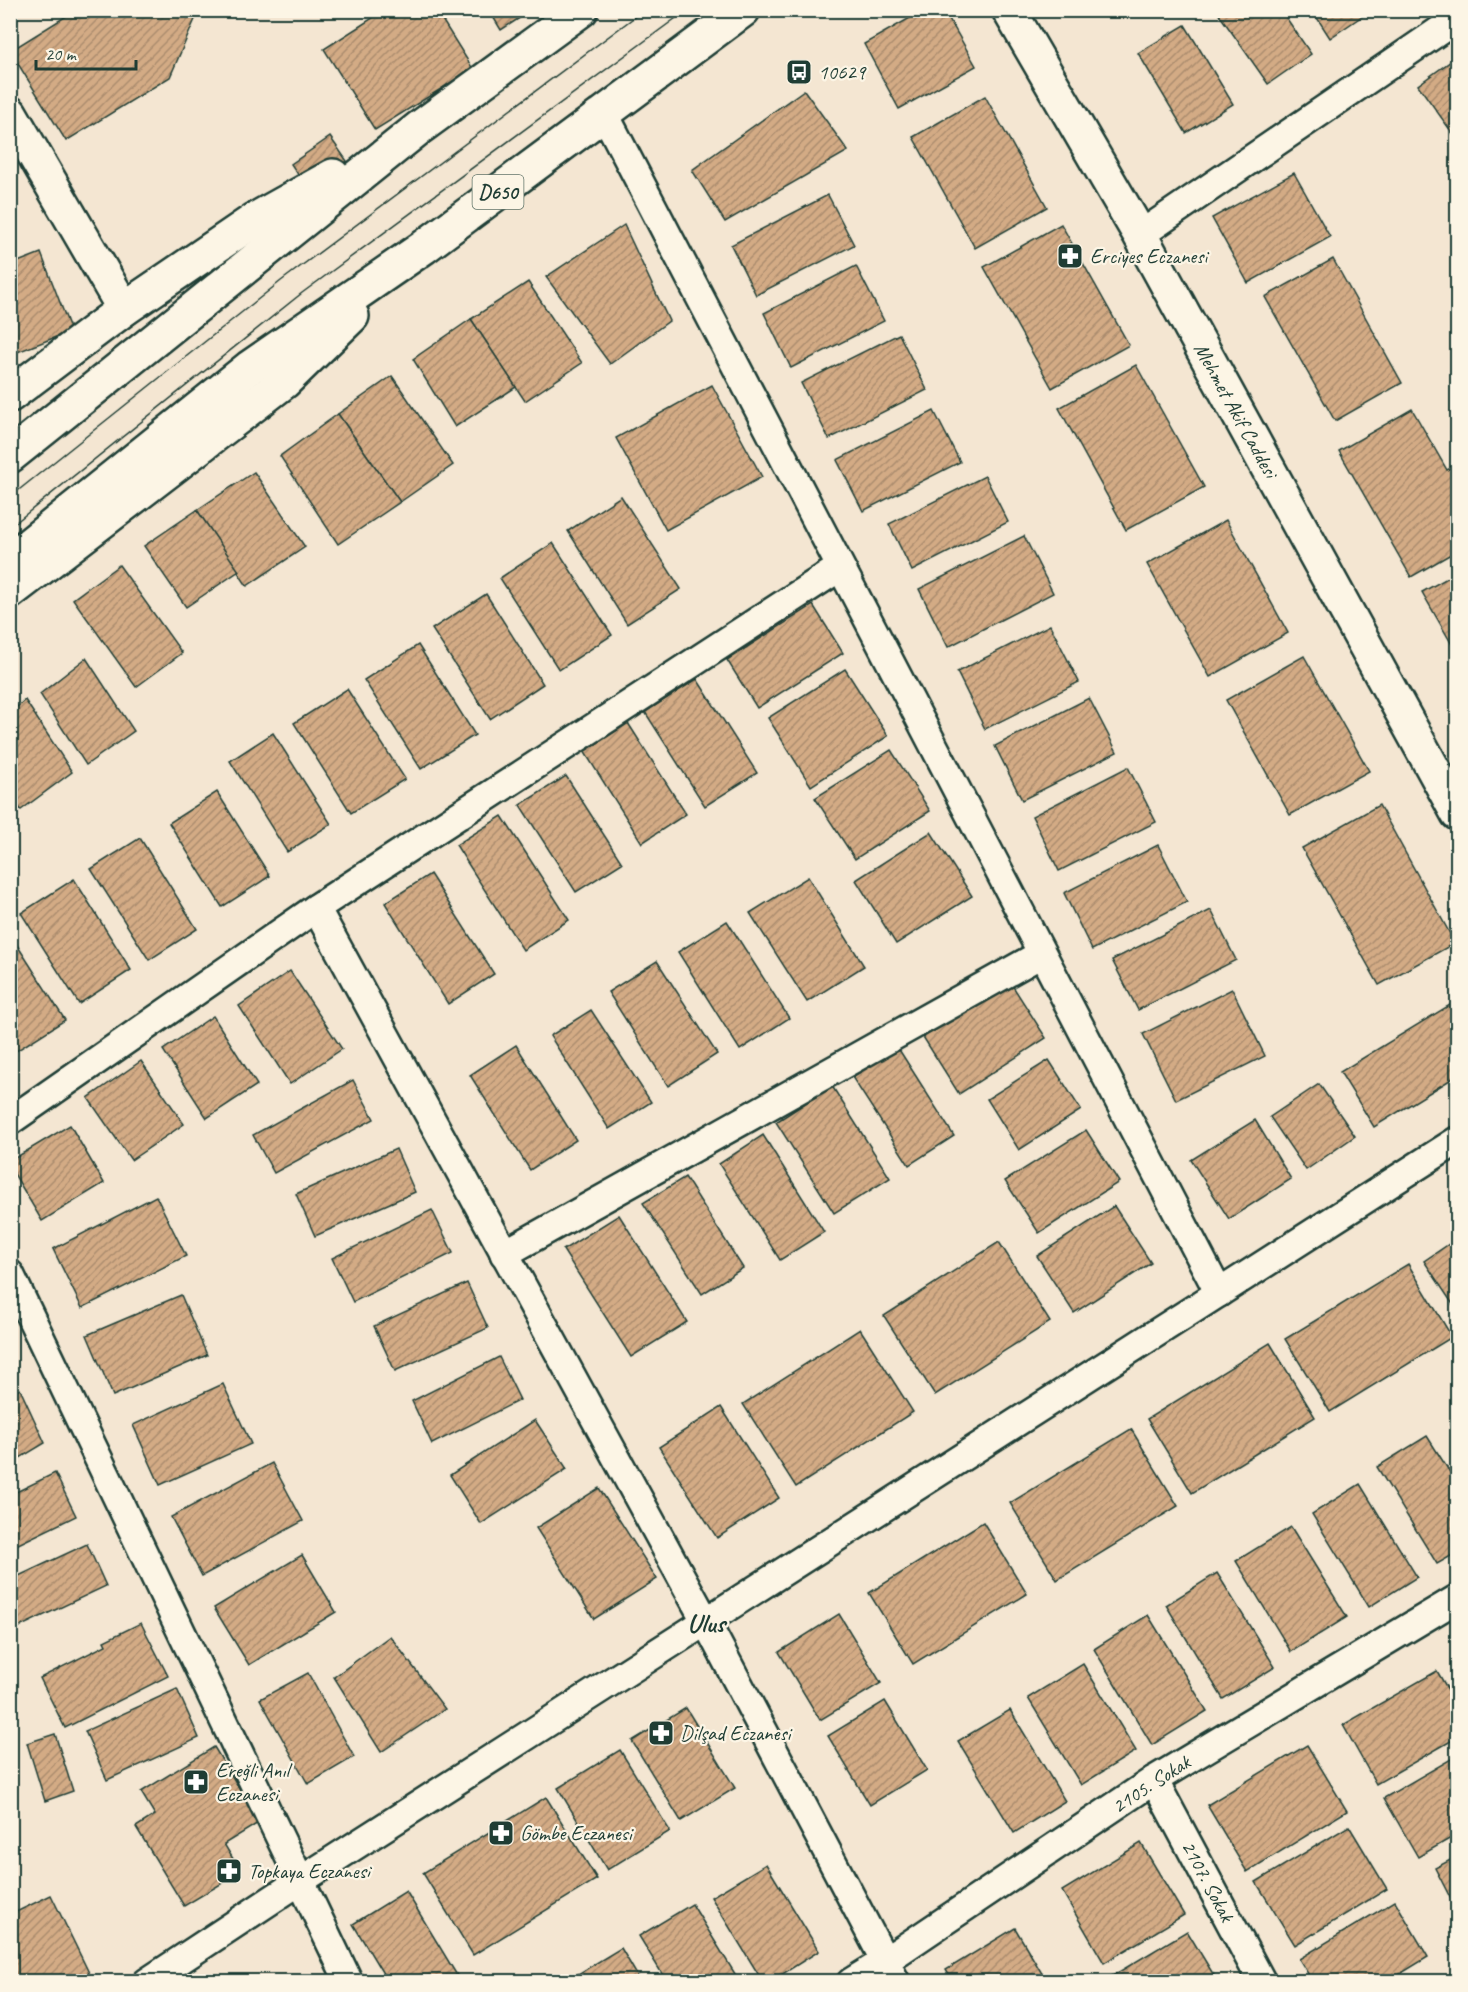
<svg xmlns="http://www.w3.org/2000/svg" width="1468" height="1992" viewBox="0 0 1468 1992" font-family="Caveat,sans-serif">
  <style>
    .building { fill: url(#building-hatch); stroke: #1f3d34; stroke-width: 1.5 }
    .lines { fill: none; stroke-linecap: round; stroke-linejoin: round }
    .minor-casing { stroke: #1f3d34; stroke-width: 32 }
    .tertiary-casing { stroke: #1f3d34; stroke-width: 38 }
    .trunk-casing { stroke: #1f3d34; stroke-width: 38 }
    .minor { stroke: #fcf5e5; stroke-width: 27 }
    .tertiary { stroke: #fcf5e5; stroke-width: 33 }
    .trunk { stroke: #fcf5e5; stroke-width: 33 }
    .tram { stroke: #1f3d34; stroke-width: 1.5 }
    .labels { text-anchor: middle; stroke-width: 4.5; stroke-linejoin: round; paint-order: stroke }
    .shield { fill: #fcf5e5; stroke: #617469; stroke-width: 1.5 }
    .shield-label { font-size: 20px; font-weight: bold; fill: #1f3d34 }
    .poi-label { font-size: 21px; fill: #1f3d34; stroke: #fcf5e5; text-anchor: start }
    .street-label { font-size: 21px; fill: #1f3d34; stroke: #fcf5e5 }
    .district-label { font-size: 27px; font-weight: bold; fill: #1f3d34; stroke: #fcf5e5 }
  </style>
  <defs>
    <pattern id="building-hatch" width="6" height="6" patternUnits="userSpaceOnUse" patternTransform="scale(1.5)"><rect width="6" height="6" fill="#d3ab85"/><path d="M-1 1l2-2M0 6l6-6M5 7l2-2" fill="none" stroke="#ab8c6e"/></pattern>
  </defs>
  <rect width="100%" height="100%" fill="#f4e6d2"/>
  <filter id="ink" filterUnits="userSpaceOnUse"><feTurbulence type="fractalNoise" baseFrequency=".0167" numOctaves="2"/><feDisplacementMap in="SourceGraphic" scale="12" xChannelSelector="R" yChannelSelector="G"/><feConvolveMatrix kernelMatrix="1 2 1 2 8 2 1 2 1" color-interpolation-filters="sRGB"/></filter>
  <g filter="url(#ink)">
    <g class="building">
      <path d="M76 10H199L170 77 66 141 10 51Z"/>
      <path d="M385 10H436L473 69 375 130 324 49Z"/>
      <path d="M489 10H532L501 30Z"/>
      <path d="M924 10H944L976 66 899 109 864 44Z"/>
      <path d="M1216 10H1281L1311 54 1268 84Z"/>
      <path d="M1312 10H1371L1330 38Z"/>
      <path d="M1185 25 1233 104 1186 133 1138 53Z"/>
      <path d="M1458 56V141L1418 85Z"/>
      <path d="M804 90 848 151 725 222 692 170Z"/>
      <path d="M985 96 1047 207 975 248 913 137Z"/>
      <path d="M330 137 347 161 307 188 291 164Z"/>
      <path d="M1294 173 1330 237 1248 283 1212 218Z"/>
      <path d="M828 195 854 245 756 295 731 245Z"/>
      <path d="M1061 224 1129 345 1052 388 984 267Z"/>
      <path d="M624 225 669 321 610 364 546 277Z"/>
      <path d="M41 253 71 331 10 355V265Z"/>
      <path d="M1333 259 1402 383 1335 421 1265 297Z"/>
      <path d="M856 266 884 321 791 368 764 313Z"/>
      <path d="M528 282 582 363 525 401 471 319Z"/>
      <path d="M471 319 516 387 455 427 413 359Z"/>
      <path d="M899 334 927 390 829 439 801 383Z"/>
      <path d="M1136 365 1204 487 1126 530 1059 408Z"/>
      <path d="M392 376 453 465 400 502 338 414Z"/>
      <path d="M712 385 762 477 666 530 616 438Z"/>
      <path d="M1412 409 1447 470 1458 464V550L1411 577 1339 451Z"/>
      <path d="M934 411 960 462 863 511 837 460Z"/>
      <path d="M338 414 400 502 338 544 280 456Z"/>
      <path d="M254 472 305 547 247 586 197 510Z"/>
      <path d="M985 476 1008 522 912 571 889 524Z"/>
      <path d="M621 496 681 589 627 624 568 531Z"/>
      <path d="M197 510 239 571 186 607 144 546Z"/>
      <path d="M1226 520 1288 633 1210 677 1147 564Z"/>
      <path d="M1024 536 1053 593 948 647 919 589Z"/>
      <path d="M553 543 612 635 559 670 500 578Z"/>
      <path d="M119 565 182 653 136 687 73 599Z"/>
      <path d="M1458 572V655L1422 592Z"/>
      <path d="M486 594 543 684 490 719 432 629Z"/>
      <path d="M813 605 843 653 757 708 727 660Z"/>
      <path d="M1050 625 1079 682 985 729 957 672Z"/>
      <path d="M418 645 475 735 421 769 364 680Z"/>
      <path d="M1304 656 1369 771 1290 815 1226 700Z"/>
      <path d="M86 658 134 731 86 765 40 694Z"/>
      <path d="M845 669 888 736 811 786 768 718Z"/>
      <path d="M697 679 757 773 705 806 645 712Z"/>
      <path d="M347 689 405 779 351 813 294 723Z"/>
      <path d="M1089 698 1117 752 1022 800 995 746Z"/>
      <path d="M25 700 72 772 21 810 10 796V713Z"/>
      <path d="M628 723 686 814 642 843 584 751Z"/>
      <path d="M273 733 331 824 287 852 230 761Z"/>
      <path d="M891 750 930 811 855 859 815 798Z"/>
      <path d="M1128 767 1156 822 1059 871 1032 816Z"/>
      <path d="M566 776 622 863 576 892 520 805Z"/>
      <path d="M217 792 270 876 222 907 169 823Z"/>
      <path d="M1379 805 1455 943 1379 985 1302 848Z"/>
      <path d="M502 816 569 920 523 950 456 845Z"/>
      <path d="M931 832 972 896 896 944 856 880Z"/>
      <path d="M140 838 197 929 149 960 91 869Z"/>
      <path d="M1158 845 1187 902 1092 950 1064 893Z"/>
      <path d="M430 874 494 974 448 1004 385 903Z"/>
      <path d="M808 877 864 966 807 1002 750 913Z"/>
      <path d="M74 879 131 970 79 1004 21 913Z"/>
      <path d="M1211 910 1236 960 1138 1010 1112 960Z"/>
      <path d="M727 921 789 1018 740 1050 678 952Z"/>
      <path d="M10 934 65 1020 10 1055Z"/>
      <path d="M657 961 717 1054 668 1086 608 992Z"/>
      <path d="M290 971 342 1049 290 1084 239 1006Z"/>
      <path d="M1007 977 1046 1038 959 1094 920 1032Z"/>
      <path d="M1232 989 1265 1056 1176 1100 1143 1034Z"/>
      <path d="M1458 1000V1075L1374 1127 1340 1072Z"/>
      <path d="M591 1010 651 1102 609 1129 550 1036Z"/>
      <path d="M213 1016 257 1085 207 1118 163 1050Z"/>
      <path d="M516 1045 576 1140 530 1170 470 1075Z"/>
      <path d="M898 1048 954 1136 909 1165 852 1077Z"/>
      <path d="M1049 1060 1081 1110 1019 1150 987 1099Z"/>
      <path d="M141 1061 184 1124 131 1160 88 1098Z"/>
      <path d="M353 1080 374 1119 274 1173 253 1135Z"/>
      <path d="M1319 1084 1355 1136 1306 1170 1270 1117Z"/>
      <path d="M832 1086 890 1178 834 1213 776 1122Z"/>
      <path d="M1255 1120 1291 1179 1229 1219 1191 1160Z"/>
      <path d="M70 1125 104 1183 42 1221 10 1167V1161Z"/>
      <path d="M1086 1130 1119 1182 1039 1233 1005 1181Z"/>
      <path d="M763 1135 824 1232 780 1260 719 1164Z"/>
      <path d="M396 1149 415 1192 315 1236 296 1194Z"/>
      <path d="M685 1177 743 1268 702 1294 643 1203Z"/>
      <path d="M156 1196 186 1256 82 1308 53 1249Z"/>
      <path d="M1114 1206 1151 1263 1074 1313 1037 1256Z"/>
      <path d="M432 1210 453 1253 353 1302 332 1258Z"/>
      <path d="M619 1215 687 1322 631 1357 563 1250Z"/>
      <path d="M1458 1238V1312L1424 1261Z"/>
      <path d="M999 1242 1050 1322 935 1395 884 1316Z"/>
      <path d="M1408 1264 1452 1337 1330 1412 1285 1339Z"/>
      <path d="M467 1283 488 1328 395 1371 374 1326Z"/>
      <path d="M181 1295 207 1355 113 1396 87 1335Z"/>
      <path d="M860 1329 913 1412 796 1487 743 1404Z"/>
      <path d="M1270 1343 1315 1417 1192 1493 1147 1419Z"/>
      <path d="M499 1357 520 1400 432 1444 412 1401Z"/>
      <path d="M223 1384 251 1444 160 1485 133 1425Z"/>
      <path d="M20 1389 45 1443 10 1464V1395Z"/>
      <path d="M721 1407 779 1498 717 1538 659 1447Z"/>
      <path d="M1458 1419V1435L1450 1423Z"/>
      <path d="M535 1420 567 1469 481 1524 450 1475Z"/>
      <path d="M1131 1429 1178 1506 1057 1580 1010 1503Z"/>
      <path d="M1427 1436 1458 1485V1552L1437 1564 1377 1467Z"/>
      <path d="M272 1463 303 1521 202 1576 171 1517Z"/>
      <path d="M55 1473 76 1516 10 1548V1495Z"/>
      <path d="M1360 1484 1417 1577 1369 1607 1312 1514Z"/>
      <path d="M599 1488 657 1579 594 1619 536 1528Z"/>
      <path d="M983 1522 1027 1594 913 1664 869 1593Z"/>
      <path d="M1291 1527 1347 1617 1291 1652 1236 1561Z"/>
      <path d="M87 1544 106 1586 15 1629 10 1620V1580Z"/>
      <path d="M302 1555 336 1612 249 1665 214 1608Z"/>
      <path d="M1217 1573 1275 1667 1223 1699 1166 1605Z"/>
      <path d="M839 1614 881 1683 820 1720 779 1652Z"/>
      <path d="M1148 1615 1207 1711 1152 1745 1094 1649Z"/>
      <path d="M141 1623 168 1676 65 1728 40 1678 106 1645 104 1641Z"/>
      <path d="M390 1636 445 1709 381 1752 334 1677Z"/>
      <path d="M1083 1664 1136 1751 1081 1785 1028 1698Z"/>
      <path d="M1437 1671 1458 1707V1737L1376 1784 1343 1725Z"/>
      <path d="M308 1673 354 1757 308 1784 260 1699Z"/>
      <path d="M177 1689 199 1738 107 1780 85 1731Z"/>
      <path d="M885 1701 927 1770 870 1805 828 1736Z"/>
      <path d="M686 1708 735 1788 681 1821 632 1741Z"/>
      <path d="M1010 1710 1065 1801 1014 1833 958 1741Z"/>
      <path d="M55 1734 73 1791 45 1801 27 1743Z"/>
      <path d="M1307 1745 1347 1811 1247 1872 1207 1805Z"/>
      <path d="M214 1747 260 1822 224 1844 241 1872 184 1906 136 1827 155 1815 141 1792Z"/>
      <path d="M620 1750 670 1831 607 1870 558 1788Z"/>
      <path d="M1458 1755V1834L1418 1857 1384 1798Z"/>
      <path d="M546 1797 597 1879 473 1955 423 1873Z"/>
      <path d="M1349 1826 1387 1889 1295 1945 1256 1882Z"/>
      <path d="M1141 1843 1184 1915 1104 1963 1062 1891Z"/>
      <path d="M1458 1856V1913L1435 1868Z"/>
      <path d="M766 1864 819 1951 770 1982H763L711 1897Z"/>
      <path d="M406 1891 461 1982H388L353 1924Z"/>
      <path d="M51 1895 91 1977 83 1982H10V1915Z"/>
      <path d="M1395 1901 1428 1957 1387 1982H1313L1299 1959Z"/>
      <path d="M692 1904 740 1982H667L639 1936Z"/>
      <path d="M1015 1928 1047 1982H953L946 1970Z"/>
      <path d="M1187 1931 1218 1982H1109L1107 1979Z"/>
      <path d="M621 1948 641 1982H569L568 1980Z"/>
      <path d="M1430 1976 1434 1982H1421Z"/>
    </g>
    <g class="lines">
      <g class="minor-casing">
        <g id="minor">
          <path d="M604 113 1219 1293"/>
          <path d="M1140 235 1458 18"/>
          <path d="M316 908 706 1622 896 1982"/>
          <path d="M10 1121 316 908 839 568"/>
          <path d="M504 1254 1041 954"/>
          <path d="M10 1274 349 1982"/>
          <path d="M1154 1780 1262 1982"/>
          <path d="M147 1982 300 1881 1458 1140"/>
          <path d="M851 1982 885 1961 1154 1780 1458 1598"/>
        </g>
      </g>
      <g class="tertiary-casing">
        <g id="tertiary">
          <path d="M1009 10 1140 235 1458 814"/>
          <path d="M10 113 124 309"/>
        </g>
      </g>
      <g class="trunk-casing">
        <g id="trunk">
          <path d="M10 395 124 309 256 219 333 176"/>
          <path d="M10 456 419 128 581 10"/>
          <path d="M10 560 249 368 424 247 743 10"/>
          <path d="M10 592 284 382 352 316"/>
        </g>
      </g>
      <use href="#minor" class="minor"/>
      <use href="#tertiary" class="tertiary"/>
      <use href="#trunk" class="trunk"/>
      <g class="tram">
        <path d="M10 497 281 281 644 10"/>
        <path d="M10 527 302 293 687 10"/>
      </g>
    </g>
  </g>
  <defs>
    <g id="bus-square" transform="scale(1.35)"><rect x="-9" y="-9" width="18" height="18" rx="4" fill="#1f3d34" stroke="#fcf5e5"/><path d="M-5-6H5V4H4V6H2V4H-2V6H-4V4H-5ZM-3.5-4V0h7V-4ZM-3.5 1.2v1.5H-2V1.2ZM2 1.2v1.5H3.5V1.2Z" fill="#fff"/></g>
    <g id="pharmacy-square" transform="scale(1.35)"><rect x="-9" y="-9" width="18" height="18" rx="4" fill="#1f3d34" stroke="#fcf5e5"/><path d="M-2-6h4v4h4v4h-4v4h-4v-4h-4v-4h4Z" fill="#fff"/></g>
  </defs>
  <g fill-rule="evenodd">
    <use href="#bus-square" x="799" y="72"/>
    <use href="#pharmacy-square" x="1070" y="256"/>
    <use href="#pharmacy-square" x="661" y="1733"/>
    <use href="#pharmacy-square" x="196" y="1782"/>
    <use href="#pharmacy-square" x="501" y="1833"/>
    <use href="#pharmacy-square" x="229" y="1871"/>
  </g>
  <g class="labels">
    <rect class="shield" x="472.5" y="175" width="51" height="34" rx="4.5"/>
    <g class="shield-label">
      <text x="498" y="199">D650</text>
    </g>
    <g class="poi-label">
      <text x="818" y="79">10629</text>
      <text x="1090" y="263">Erciyes Eczanesi</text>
      <text x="680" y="1740">Dilşad Eczanesi</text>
      <text x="216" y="1777">Ereğli Anıl<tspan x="216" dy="24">Eczanesi</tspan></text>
      <text x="520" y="1840">Gömbe Eczanesi</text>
      <text x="248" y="1878">Topkaya Eczanesi</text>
    </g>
    <g class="street-label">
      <text transform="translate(1236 410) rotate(61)" y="7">Mehmet Akif Caddesi</text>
      <text transform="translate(1151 1784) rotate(-33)" y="7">2105. Sokak</text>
      <text transform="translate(1208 1881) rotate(62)" y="7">2107. Sokak</text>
    </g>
    <g class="district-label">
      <text x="706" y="1632">Ulus</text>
    </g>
  </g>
  <rect width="1468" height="1992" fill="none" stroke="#fcf5e5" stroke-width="36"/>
  <rect x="18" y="18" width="1432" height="1956" fill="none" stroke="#1f3d34" stroke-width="2" filter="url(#ink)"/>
  <path d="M36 60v9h100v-9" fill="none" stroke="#1f3d34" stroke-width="3"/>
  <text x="45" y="60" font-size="18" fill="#1f3d34" stroke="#fcf5e5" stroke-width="4.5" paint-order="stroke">20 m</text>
</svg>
